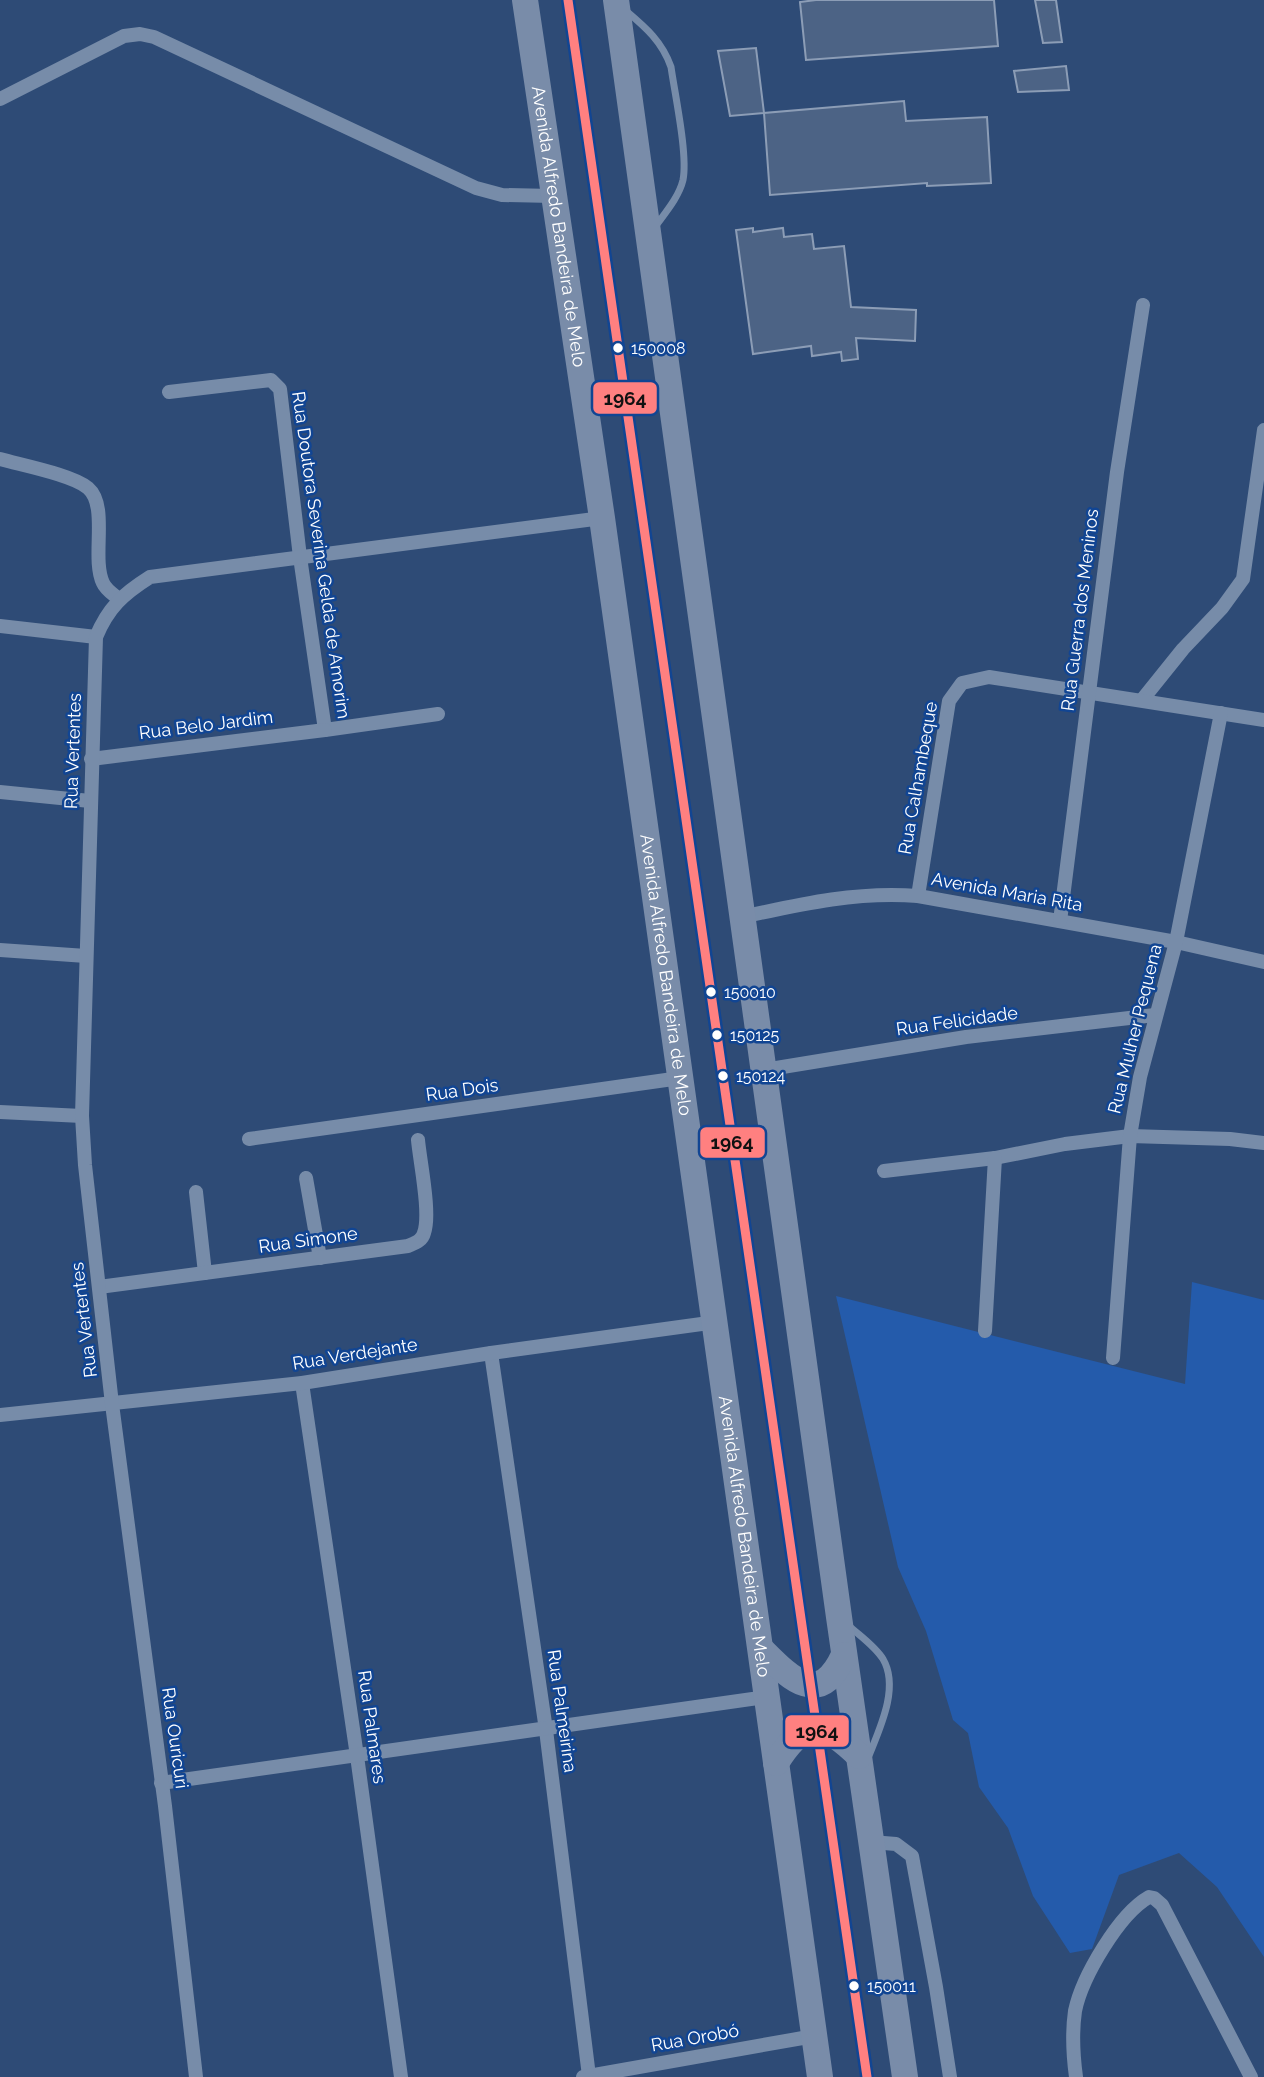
<svg xmlns="http://www.w3.org/2000/svg" width="1264" height="2077" viewBox="0 0 1264 2077" font-family="Raleway,sans-serif">
  <style>
    .green { fill: #245bab }
    .building { fill: #4c6385; stroke: #8c9db6; stroke-width: 2 }
    .lines { fill: none; stroke-linecap: round; stroke-linejoin: round }
    .lane { stroke: #778ca9; stroke-width: 7 }
    .street { stroke: #778ca9; stroke-width: 14 }
    .highway { stroke: #798ca9; stroke-width: 26 }
    .bus-1-casing { stroke: #114593; stroke-width: 14 }
    .bus-1 { stroke: #ff8080; stroke-width: 9 }
    .bus-dot { fill: #fff; stroke: #114593; stroke-width: 2.5 }
    .labels { text-anchor: middle; stroke-width: 5; stroke-linejoin: round; paint-order: stroke }
    .bus-label { font-size: 16px; fill: #fff; stroke: #114593; text-anchor: start }
    .street-label { font-size: 18px; fill: #fff; stroke: #114593 }
    .line-badge { stroke: #114593; stroke-width: 2.5 }
    .pale-badge-label { font-size: 19px; text-anchor: middle; font-weight: bold; fill: #111 }
  </style>
  <rect width="100%" height="100%" fill="#2e4b76"/>
  <path class="green" d="M1192 1282 1264 1300V1957L1217 1887 1179 1853 1119 1875 1092 1949 1070 1953 1033 1896 1008 1828 979 1787 968 1733 953 1720 926 1631 898 1567 836 1296 1185 1384Z"/>
  <g class="building">
    <path d="M816 0H994L998 46 806 60 800 2Z"/>
    <path d="M1035 0H1056L1062 42 1043 43Z"/>
    <path d="M756 48 764 113 730 116 718 51Z"/>
    <path d="M1066 66 1069 90 1018 92 1014 71Z"/>
    <path d="M904 101 906 121 987 117 991 183 927 186V183L770 195 764 113Z"/>
    <path d="M753 228V232L783 228 784 237 812 234 814 249 844 246 851 307 916 310 915 341 856 338 858 359 842 361 841 352 812 356 811 346 753 354 736 230Z"/>
  </g>
  <g class="lines">
    <g class="lane">
      <path d="M568 0 808 1678"/>
      <path d="M625 10C645 27 662 41 671 67 675 95 688 155 683 180 679 197 665 213 655 227"/>
      <path d="M848 1625C860 1636 875 1646 883 1659 900 1688 879 1730 868 1758"/>
      <path d="M809 1690 815 1723"/>
      <path d="M817 1735 867 2077"/>
    </g>
    <g class="street">
      <path d="M0 99 124 36 140 34 154 37 476 188 502 195 553 196"/>
      <path d="M169 392 271 380 280 389 300 557 325 730 438 714"/>
      <path d="M0 459C21 465 73 475 88 488 109 506 91 558 103 583 106 590 113 594 119 599"/>
      <path d="M0 626 96 637"/>
      <path d="M1142 700 1183 649 1222 608 1243 579 1264 430"/>
      <path d="M91 759 325 730"/>
      <path d="M0 792 90 801"/>
      <path d="M918 896 949 701 962 683 989 677 1264 720"/>
      <path d="M742 917C801 904 858 891 918 896L1176 942 1264 962"/>
      <path d="M1060 921 1117 472 1143 305"/>
      <path d="M0 950 86 956"/>
      <path d="M764 1070 966 1037 1155 1015"/>
      <path d="M0 1112 82 1116"/>
      <path d="M249 1139 680 1078"/>
      <path d="M884 1171 995 1158 1065 1144 1130 1136 1230 1139 1264 1143"/>
      <path d="M306 1178 320 1258"/>
      <path d="M196 1192 205 1273"/>
      <path d="M99 1287 408 1246C415 1243 422 1241 424 1233 431 1214 420 1162 418 1140"/>
      <path d="M985 1331 995 1158"/>
      <path d="M491 1353 546 1730 589 2076"/>
      <path d="M1113 1358 1130 1136 1140 1077 1176 942 1221 713"/>
      <path d="M302 1383 357 1756 401 2077"/>
      <path d="M0 1415 302 1383 491 1353 716 1322"/>
      <path d="M161 1783 766 1697"/>
      <path d="M871 1842 896 1844 912 1856 936 1987 950 2077"/>
      <path d="M196 2077 165 1806 112 1404 85 1165 82 1116 96 637C108 608 123 594 150 577L602 518"/>
      <path d="M583 2077 814 2036"/>
      <path d="M1076 2077C1073 2055 1072 2032 1075 2011 1082 1977 1119 1914 1149 1897L1154 1898 1162 1905 1251 2077"/>
    </g>
    <g class="highway">
      <path id="s1" d="M525 0 602 518 820 2077"/>
      <path d="M616 0 839 1617 905 2077"/>
      <path d="M761 1649C789 1677 819 1710 844 1655"/>
      <path d="M776 1763C805 1717 823 1721 859 1756"/>
    </g>
    <g class="bus-1-casing">
      <path id="bus-1" d="M568 0 867 2077"/>
    </g>
    <use href="#bus-1" class="bus-1"/>
  </g>
  <g class="bus-dot">
    <circle cx="618" cy="348" r="6"/>
    <circle cx="711" cy="992" r="6"/>
    <circle cx="717" cy="1035" r="6"/>
    <circle cx="723" cy="1076" r="6"/>
    <circle cx="854" cy="1986" r="6"/>
  </g>
  <g class="labels">
    <g class="bus-label">
      <text x="631" y="354">150008</text>
      <text x="724" y="998">150010</text>
      <text x="730" y="1041">150125</text>
      <text x="736" y="1082">150124</text>
      <text x="867" y="1992">150011</text>
    </g>
    <g class="street-label">
      <text dy="6" stroke="none"><textPath href="#s1" startOffset="229">Avenida Alfredo Bandeira de Melo</textPath></text>
      <text transform="translate(321 555) rotate(82)" y="6">Rua Doutora Severina Gelda de Amorim</text>
      <text transform="translate(1080 610) rotate(-83)" y="6">Rua Guerra dos Meninos</text>
      <text transform="translate(206 725) rotate(-7)" y="6">Rua Belo Jardim</text>
      <text transform="translate(73 751) rotate(-88)" y="6">Rua Vertentes</text>
      <text transform="translate(918 778) rotate(-80)" y="6">Rua Calhambeque</text>
      <text transform="translate(1007 892) rotate(10)" y="6">Avenida Maria Rita</text>
      <text dy="6" stroke="none"><textPath href="#s1" startOffset="985">Avenida Alfredo Bandeira de Melo</textPath></text>
      <text transform="translate(957 1021) rotate(-8)" y="6">Rua Felicidade</text>
      <text transform="translate(1135 1029) rotate(-76)" y="6">Rua Mulher Pequena</text>
      <text transform="translate(462 1090) rotate(-8)" y="6">Rua Dois</text>
      <text transform="translate(308 1240) rotate(-8)" y="6">Rua Simone</text>
      <text transform="translate(84 1320) rotate(-97)" y="6">Rua Vertentes</text>
      <text transform="translate(355 1354) rotate(-9)" y="6">Rua Verdejante</text>
      <text dy="6" stroke="none"><textPath href="#s1" startOffset="1552">Avenida Alfredo Bandeira de Melo</textPath></text>
      <text transform="translate(562 1711) rotate(82)" y="6">Rua Palmeirina</text>
      <text transform="translate(372 1727) rotate(82)" y="6">Rua Palmares</text>
      <text transform="translate(175 1738) rotate(82)" y="6">Rua Ouricuri</text>
      <text transform="translate(695 2038) rotate(-10)" y="6">Rua Orobó</text>
    </g>
  </g>
  <g class="line-badge">
    <rect x="592" y="381" width="66" height="34" rx="7" fill="#ff8080"/>
    <rect x="699" y="1126" width="67" height="33" rx="7" fill="#ff8080"/>
    <rect x="784" y="1714" width="66" height="34" rx="7" fill="#ff8080"/>
  </g>
  <g class="pale-badge-label">
    <text x="625" y="405">1964</text>
    <text x="732" y="1149">1964</text>
    <text x="817" y="1738">1964</text>
  </g>
</svg>
